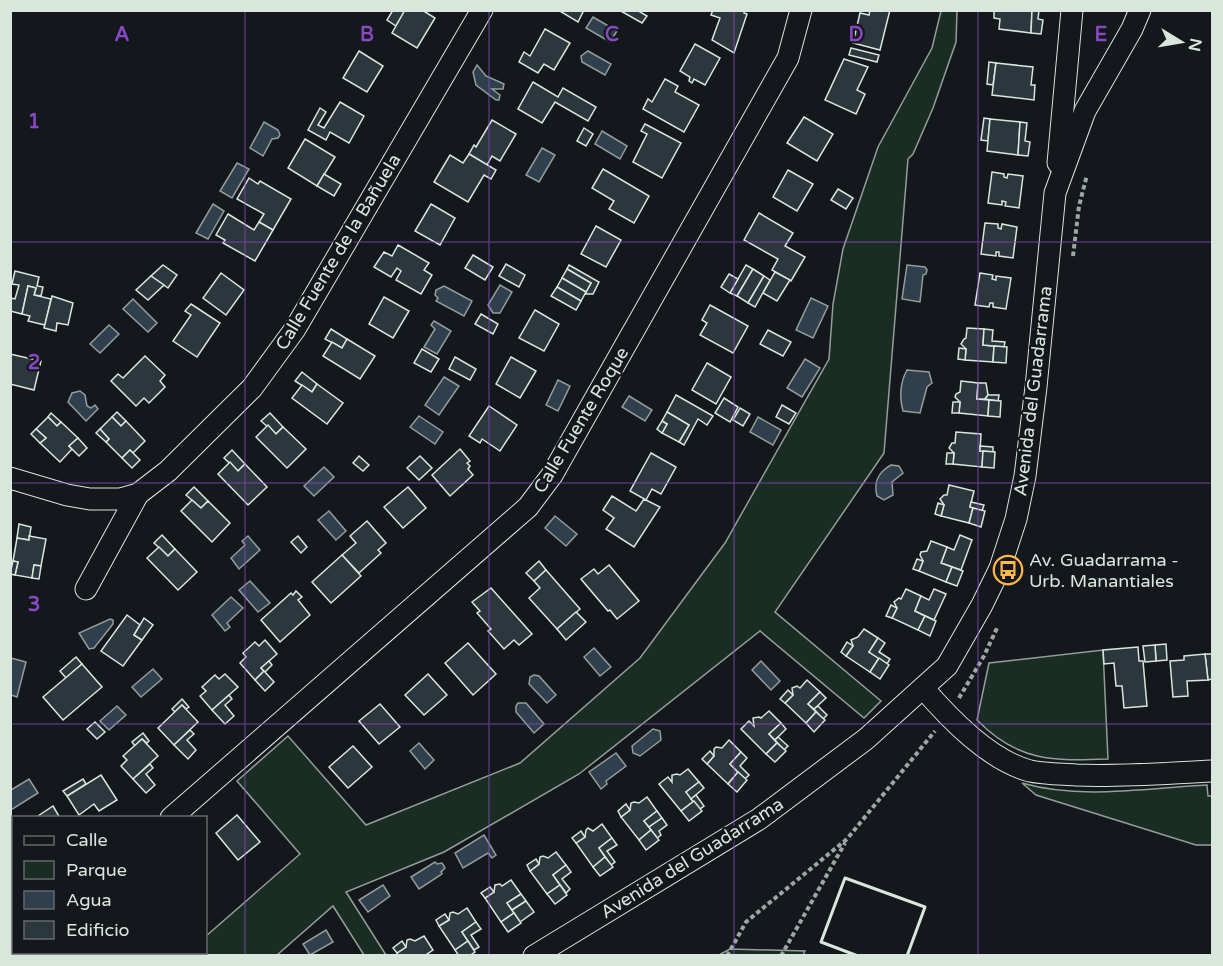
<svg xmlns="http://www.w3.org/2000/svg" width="1223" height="966" viewBox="0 0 1223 966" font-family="'Varela Round',sans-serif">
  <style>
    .green { fill: #1a2d24; stroke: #939e99; stroke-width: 1.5 }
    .water { fill: #2f3f4d; stroke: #939e99; stroke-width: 1.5 }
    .building { fill: #2c363c; stroke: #d8e6dc; stroke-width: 1.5 }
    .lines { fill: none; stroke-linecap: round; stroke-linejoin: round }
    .minor-casing { stroke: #d8e6dc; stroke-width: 23 }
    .path { stroke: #9da8a2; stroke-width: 4; stroke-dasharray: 4.5 3; stroke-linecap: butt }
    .minor { stroke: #14181c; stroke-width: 21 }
    .wall { stroke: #d8e6dc; stroke-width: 3 }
    .grid { fill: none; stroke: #8948c3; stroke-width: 1.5; stroke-opacity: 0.55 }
    .labels { text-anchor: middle; stroke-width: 4.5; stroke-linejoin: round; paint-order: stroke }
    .street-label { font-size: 18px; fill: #d8e6dc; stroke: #14181c }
    .poi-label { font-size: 18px; fill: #d8e6dc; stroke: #14181c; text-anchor: start }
    .grid-label { font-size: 20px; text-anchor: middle; font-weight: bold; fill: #8948c3; stroke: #14181c; stroke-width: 4.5; stroke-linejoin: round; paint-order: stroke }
  </style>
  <rect width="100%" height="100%" fill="#14181c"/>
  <g class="green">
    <path d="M941 11H957L956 42 933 108 913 154 908 159 884 453 775 612 881 701 864 718 760 631 579 774 444 852 346 892 386 955H364L333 906 277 955H179L184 953 206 952V936L300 854 237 781 288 736 366 825 520 763 640 658 725 543 829 359 833 304 843 249 878 147 932 48Z"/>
    <path d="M1103 650 1108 759C1053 761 1018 762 977 720L989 663Z"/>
    <path d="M1022 783C1081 800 1147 788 1207 785L1208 796H1212V845H1196L1036 795Z"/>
    <path d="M730 949 805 951 803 955H719Z"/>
  </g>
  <g class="water">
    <path d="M593 17 617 31 610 42 586 28Z"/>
    <path d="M588 51 611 64 605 75 582 62 581 56Z"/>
    <path d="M477 65 486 76 504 84 503 89H492L500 95 499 100H496L476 85 473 72Z"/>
    <path d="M264 122 278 130 280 135 278 138 272 139 263 156 250 148Z"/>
    <path d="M602 131 627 146 620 159 595 144Z"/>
    <path d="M542 148 555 155 539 182 526 175Z"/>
    <path d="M237 163 249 169 232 198 220 191Z"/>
    <path d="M213 204 224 211 208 239 196 233Z"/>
    <path d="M907 265 925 267 927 270 926 274 923 275 920 302 902 299Z"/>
    <path d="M500 285 512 292 500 313H493L488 305Z"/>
    <path d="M444 286 472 301 464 316 436 301 438 298 435 295 436 290Z"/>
    <path d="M811 298 828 306 813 338 796 330Z"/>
    <path d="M133 299 157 323 148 332 123 309Z"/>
    <path d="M434 321 451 331 437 354 424 347 435 329 431 325Z"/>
    <path d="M109 325 119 334 100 353 90 344Z"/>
    <path d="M805 359 820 368 802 397 787 388Z"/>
    <path d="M907 370 929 372 932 383 927 387 920 413 903 411C899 396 900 383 907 370Z"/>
    <path d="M444 377 459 386 439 415 425 405Z"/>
    <path d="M558 380 570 386 558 411 546 405Z"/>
    <path d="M80 391 85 395 87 406 91 408 95 405 98 409 86 421 68 402 72 393Z"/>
    <path d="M629 396 652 410 645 421 622 407Z"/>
    <path d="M419 416 443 432 435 444 410 427Z"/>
    <path d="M758 417 781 430 773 445 750 432Z"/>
    <path d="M891 465 899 466 903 473 892 482 893 495 884 500 877 496C873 481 879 472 891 465Z"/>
    <path d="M324 467 334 477 314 496 304 486Z"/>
    <path d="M329 511 346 531 336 540 318 520Z"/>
    <path d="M555 516 577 534 566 546 545 528Z"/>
    <path d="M248 536 260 550 239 569 231 558 245 545 242 541Z"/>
    <path d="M250 581 270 603 258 612 239 590Z"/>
    <path d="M231 597 243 608 227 623 230 627 225 631 212 615Z"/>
    <path d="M110 619 113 620V624L94 648 89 649 79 633Z"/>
    <path d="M594 648 611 667 600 676 584 657Z"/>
    <path d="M11 658 26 662 17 697 11 695Z"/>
    <path d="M761 661 780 681 771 690 752 670Z"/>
    <path d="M153 669 162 679 141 697 132 687Z"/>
    <path d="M534 675 539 676 556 695 547 703 529 684 530 677Z"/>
    <path d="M518 703H526L544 724 534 733 516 712V706Z"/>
    <path d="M117 706 126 715 109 730 100 721Z"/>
    <path d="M653 729 660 731 661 740 640 756 633 753 632 746Z"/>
    <path d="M419 743 434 760 425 769 410 751Z"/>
    <path d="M616 753 626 766 606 781 607 784 601 789 589 772Z"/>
    <path d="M29 779 38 793 11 810V790Z"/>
    <path d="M484 835 496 855 492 858 488 853 463 868 455 853Z"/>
    <path d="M435 862 437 864 442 863 444 866 445 868 441 872 442 874 419 889 411 877Z"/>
    <path d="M383 885 390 896 368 912 359 900Z"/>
    <path d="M326 930 333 942 310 955 303 944Z"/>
  </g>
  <g class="building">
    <path d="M393 10 405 11 396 26 387 20Z"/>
    <path d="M422 10 435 18 417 48 392 33 405 10Z"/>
    <path d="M558 10H584L578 22Z"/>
    <path d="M619 10H637L647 16 642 23Z"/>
    <path d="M713 10H744V13L747 14 734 53 712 40 720 18 711 15Z"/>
    <path d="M870 10H890L880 50 853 43 860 13 869 15Z"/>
    <path d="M994 10H1032L1031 33 999 29 1000 19 994 18Z"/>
    <path d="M1032 10H1039L1038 19 1043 20 1041 34 1031 33Z"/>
    <path d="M545 29 570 43 554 70 544 64 538 73 519 62 524 52 530 56Z"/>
    <path d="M695 44 720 58 705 85 694 79 692 83 689 81 690 77 680 71Z"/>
    <path d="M851 48 879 55 877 62 849 55Z"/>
    <path d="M359 51 383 66 367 92 343 78Z"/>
    <path d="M844 59 868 67 857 90 865 94 856 114 825 100Z"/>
    <path d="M989 62 996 63 993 85 987 84Z"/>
    <path d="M996 63 1033 67 1031 85H1035L1034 100 992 95Z"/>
    <path d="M665 79 678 86 675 92 699 105 684 132 643 109 648 99 652 102Z"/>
    <path d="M533 82 558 97 563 88 596 107 588 121 555 102 542 123 518 109Z"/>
    <path d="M340 102 364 116 349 143 330 132 326 140 308 130 320 108 326 112 318 125 324 128Z"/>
    <path d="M804 117 833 134 817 161 787 143Z"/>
    <path d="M984 118 990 119 988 141 981 140Z"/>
    <path d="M990 119 1020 122 1018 155 987 151Z"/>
    <path d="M492 120 516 134 500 161 492 156 487 165 469 154 474 145 476 147Z"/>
    <path d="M1020 122 1027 123 1025 141 1030 142 1028 156 1018 155Z"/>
    <path d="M645 124 681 143 662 178 633 162 647 134 641 131Z"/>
    <path d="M584 128 593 134 586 146 577 141Z"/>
    <path d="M305 139 335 157 317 186 288 168Z"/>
    <path d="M469 154 496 170 491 179 484 175 468 202 434 182 450 155 463 163Z"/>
    <path d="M603 169 649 196 634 223 609 209 614 201 592 188Z"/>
    <path d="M788 170 813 184 797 211 773 197Z"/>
    <path d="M992 172 1004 174V177L1007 178 1008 174 1023 176 1019 208 1005 206 1006 202 1002 201V205L988 203Z"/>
    <path d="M324 174 341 184 334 196 317 186Z"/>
    <path d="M249 178 258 184 260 181 291 199 273 230 259 222 264 214 237 199Z"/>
    <path d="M838 189 853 198 846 209 831 200Z"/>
    <path d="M431 204 455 218 440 245 415 231Z"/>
    <path d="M759 213 793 233 785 246 805 257 791 281 772 270 778 259 744 240Z"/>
    <path d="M228 214 254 230 259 222 273 230 255 261 223 243 225 240 216 235Z"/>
    <path d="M985 223 998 224V228L1001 229 1002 224 1017 227 1013 258 999 256V252H996V256L981 254Z"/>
    <path d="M596 226 621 240 606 267 581 254Z"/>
    <path d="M398 245 429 263 424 270 432 275 421 294 396 280 401 271 397 268 391 277 374 267 384 252 392 256Z"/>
    <path d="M473 255 493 267 485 280 465 268Z"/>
    <path d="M506 264 525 275 519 287 499 276Z"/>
    <path d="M163 265 177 275 168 288 151 276Z"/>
    <path d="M569 265 599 282 593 294H585L591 283 567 269Z"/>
    <path d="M746 265 753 269 737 296 730 293Z"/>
    <path d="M567 269 591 283 586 292 562 278Z"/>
    <path d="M753 269 764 276 748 303 737 296Z"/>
    <path d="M15 271 39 277 37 286 43 287 41 296 34 295 36 288 28 286 22 314 10 311V298L15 299 19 285 12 284Z"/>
    <path d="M775 272 790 280 777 301 763 293Z"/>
    <path d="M221 273 244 290 226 315 203 298Z"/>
    <path d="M980 273 993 275 992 279 996 280V276L1011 278 1006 309 993 307V303H990L989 307 975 305Z"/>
    <path d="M729 274 738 279 730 293 721 287Z"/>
    <path d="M151 276 164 285 148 300 136 290Z"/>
    <path d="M764 276 770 280 755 307 748 303Z"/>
    <path d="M562 278 586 292 581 301 557 287Z"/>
    <path d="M28 286 36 288 34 295 51 299 45 325 28 321 30 316 22 314Z"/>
    <path d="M557 287 581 301 576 310 551 296Z"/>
    <path d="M52 296 73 303 68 325 57 323 56 331 44 328Z"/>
    <path d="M384 297 409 311 393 338 369 324Z"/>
    <path d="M191 304 220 323 197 357 173 341 191 315 185 311Z"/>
    <path d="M710 305 748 326 733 353 700 335 707 323 702 320Z"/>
    <path d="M535 310 559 324 544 351 519 338Z"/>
    <path d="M481 314 498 324 493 334 475 324Z"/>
    <path d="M967 328 984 329 983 345 994 346 993 362 965 360 966 349 961 344 964 339 966 338Z"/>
    <path d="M331 329 347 339 342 348 325 339Z"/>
    <path d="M984 329 993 330 992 341 1005 342 1004 347 983 345Z"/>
    <path d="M768 330 791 342 783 356 760 344Z"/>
    <path d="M347 339 375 356 360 379 323 356 332 342 342 348Z"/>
    <path d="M994 346 1007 347 1006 363 993 362Z"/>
    <path d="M959 348 966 349 965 360 958 359Z"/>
    <path d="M422 349 439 359 431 372 414 363Z"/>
    <path d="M10 354 41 361 34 390 10 384Z"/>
    <path d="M145 356 165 375 160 381 165 387 149 403 144 398 136 406 111 381 118 374 123 378Z"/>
    <path d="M455 357 476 369 470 380 449 369Z"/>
    <path d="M511 357 536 371 520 398 496 384Z"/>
    <path d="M707 363 731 377 716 404 692 390Z"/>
    <path d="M302 372 317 384 312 392 295 381Z"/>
    <path d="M961 381 978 383 977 399 989 400 988 416 959 413 960 402 955 397 956 394 960 392Z"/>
    <path d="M978 383H986L988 395 985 399H977Z"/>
    <path d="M317 384 343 403 327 424 292 398 302 385 312 392Z"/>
    <path d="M676 395 713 416 707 425 698 419 684 445 679 442 689 425 667 412Z"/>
    <path d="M988 395H999L998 401 985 399Z"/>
    <path d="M724 398 738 407 730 422 715 413Z"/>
    <path d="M989 400 1001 401 1000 417 988 416Z"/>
    <path d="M953 402H960L959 413H952Z"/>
    <path d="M782 405 796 413 789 424 776 417Z"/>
    <path d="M489 406 517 425 500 451 482 439 480 443 469 436Z"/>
    <path d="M740 408 750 414 743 426 733 420Z"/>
    <path d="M117 412 126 421 121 426 112 417Z"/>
    <path d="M667 412 689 425 679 442 662 433 667 424 662 421Z"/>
    <path d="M51 413 61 422 57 426 48 417Z"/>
    <path d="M270 413 283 427 276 434 261 421Z"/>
    <path d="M48 417 57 426 61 422 78 438 69 446 72 449 60 462 40 443 46 438 36 429Z"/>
    <path d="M112 417 121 426 126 421 145 441 133 453 130 450 122 458 106 442 109 439 100 429Z"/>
    <path d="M662 421 667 424 662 433 657 429Z"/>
    <path d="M268 425 276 434 283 427 306 449 287 468 256 437Z"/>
    <path d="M36 429 46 438 40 443 31 434Z"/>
    <path d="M100 429 109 439 106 442 96 433Z"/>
    <path d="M956 432 981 434 980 451H983L982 467 953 464 954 453 949 448 952 443H955Z"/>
    <path d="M78 438 87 448 79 456 69 446Z"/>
    <path d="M980 446 993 447V452L980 451Z"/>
    <path d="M460 449 470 461 467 463 470 466 468 469 473 475 450 496 432 475Z"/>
    <path d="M130 450 140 460 132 468 122 458Z"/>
    <path d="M232 450 245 464 238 471 224 458Z"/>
    <path d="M983 451 995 452 994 468 982 467Z"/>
    <path d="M651 453 676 467 661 494 652 489 646 500 630 491Z"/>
    <path d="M947 453H954L953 464H946Z"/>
    <path d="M359 456 369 465 363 471 353 463Z"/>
    <path d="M420 456 432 468 419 480 407 468Z"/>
    <path d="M230 462 238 471 245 464 267 487 248 505 218 474Z"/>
    <path d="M949 485 974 491 970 507 973 508 969 523 941 516 944 505 940 499 944 495H947Z"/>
    <path d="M194 487 208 501 201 508 186 495Z"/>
    <path d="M408 487 426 508 403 528 384 507Z"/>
    <path d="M612 496 636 511 644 499 660 507 634 547 606 529 614 518 603 510Z"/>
    <path d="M192 500 201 508 208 501 230 523 212 542 181 511Z"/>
    <path d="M971 502 984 505 982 511 970 507Z"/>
    <path d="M938 503 944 505 941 516 935 514Z"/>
    <path d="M973 508 985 511 981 527 969 523Z"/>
    <path d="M367 521 386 543 378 550 381 553 359 573 342 555 356 543 350 536Z"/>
    <path d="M19 524 31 527 29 540 17 538Z"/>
    <path d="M162 535 175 549 168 556 154 543Z"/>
    <path d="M960 535 972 540 961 570 941 563 947 547 954 550Z"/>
    <path d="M29 536 46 539 41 566 34 565 32 578 15 575 18 562 13 561 17 538 29 540Z"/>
    <path d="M298 536 307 547 301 553 291 542Z"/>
    <path d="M931 541 947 547 941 563 952 567 946 582 919 571 923 561 920 555 921 552 927 551Z"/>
    <path d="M159 547 168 556 175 549 197 572 178 590 147 558Z"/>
    <path d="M342 555 361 576 331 603 312 582Z"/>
    <path d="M917 559 923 561 919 571 913 569Z"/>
    <path d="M13 561 18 562 15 575 10 574Z"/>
    <path d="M539 561 546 570 534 581 526 573Z"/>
    <path d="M34 565 41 566 39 579 32 578Z"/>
    <path d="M609 565 639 601 617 619 610 610 608 611 581 579 594 569 598 574Z"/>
    <path d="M952 567 963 571 957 586 946 582Z"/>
    <path d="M546 570 580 609 557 629 529 598 540 588 534 581Z"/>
    <path d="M491 588 532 634 519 645 514 640 504 649 488 631 491 629 477 613 480 611 472 602Z"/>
    <path d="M906 589 921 596 915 611 925 616 918 630 892 618 897 608 894 602 899 598 901 599Z"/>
    <path d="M934 589 946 594 934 620 915 611 921 596 929 600Z"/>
    <path d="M296 591 302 597 298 600 310 615 280 642 261 620 291 593 293 595Z"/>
    <path d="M891 605 897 608 892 618 886 616Z"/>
    <path d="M576 612 586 622 566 640 557 629Z"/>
    <path d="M127 615 140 625 134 635 142 640 123 666 101 651Z"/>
    <path d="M925 616 936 621 930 636 918 630Z"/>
    <path d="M144 618 153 625 142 640 134 635Z"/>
    <path d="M864 629 878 638 869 652 879 658 870 672 846 656 853 646 851 640 858 637Z"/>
    <path d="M878 638 885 643 879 652 890 659 887 664 869 652Z"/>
    <path d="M265 640 277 654 261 668 264 671 255 680 240 663 246 657 243 653 255 642 259 646Z"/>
    <path d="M847 642 853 646 846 656 841 652Z"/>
    <path d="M468 643 496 674 473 695 445 663Z"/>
    <path d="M1166 644 1167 660 1156 661 1155 645Z"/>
    <path d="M1155 645 1156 661 1145 662 1143 646Z"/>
    <path d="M1138 647 1139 661H1143L1147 706 1124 708 1122 686H1116L1114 663 1104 664 1103 650Z"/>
    <path d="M1205 654H1212V679L1208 680Z"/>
    <path d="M1205 654 1208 680 1187 681 1188 696 1173 697 1170 661 1184 660V656Z"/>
    <path d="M76 657 82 664 66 678 60 671Z"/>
    <path d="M879 658 889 665 880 679 870 672Z"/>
    <path d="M269 661 272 665 265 672 274 682 265 691 255 680 264 671 261 668Z"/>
    <path d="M82 664 102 687 63 720 43 697Z"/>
    <path d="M225 674 238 687 212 710 200 696 206 691 202 687 215 675 219 679Z"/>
    <path d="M428 674 447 695 424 715 405 695Z"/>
    <path d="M807 680 820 692 808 704 816 712 806 723 785 703 793 695 792 688 797 686 800 688Z"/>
    <path d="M788 690 793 695 785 703 780 699Z"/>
    <path d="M820 692 826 698 814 709 808 704Z"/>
    <path d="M229 695 232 699 225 705 234 716 225 724 212 710Z"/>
    <path d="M182 699 189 707 186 709 182 705 175 712 172 709Z"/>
    <path d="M380 704 400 727 379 744 359 721Z"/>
    <path d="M182 705 198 722 174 745 158 728Z"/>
    <path d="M818 706 827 715 823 719 814 709Z"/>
    <path d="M769 711 781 723 769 734 777 743 766 754 741 729 749 721 754 726 753 718 759 717 761 718Z"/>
    <path d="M816 712 825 720 814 732 806 723Z"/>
    <path d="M95 722 105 732 97 739 87 729Z"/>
    <path d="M781 723 786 729 775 740 769 734Z"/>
    <path d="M190 730 194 734 187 740 196 750 188 759 174 745Z"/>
    <path d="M143 733 149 741 147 743 142 739 135 746 132 742Z"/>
    <path d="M778 737 788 746 784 750 775 740Z"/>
    <path d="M142 739 158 756 133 779 121 766 127 760 123 756Z"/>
    <path d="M729 740 741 752 730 764 738 772 728 784 707 764 714 756V749L716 747 722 748Z"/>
    <path d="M777 743 786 751 775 762 766 754Z"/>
    <path d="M353 746 372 767 348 788 329 767Z"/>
    <path d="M710 751 714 756 707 764 702 759Z"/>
    <path d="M741 752 747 758 740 766 749 775 745 779 730 764Z"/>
    <path d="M150 764 153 768 146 774 155 785 146 793 133 779Z"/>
    <path d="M688 769 699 782 686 792 694 801 681 811 659 784 668 777 672 782V775L677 774 680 775Z"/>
    <path d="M738 772 747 780 737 792 728 784Z"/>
    <path d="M101 775 117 800 99 811 94 804 79 815 67 796Z"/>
    <path d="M83 779 86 784 67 796 63 791Z"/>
    <path d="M699 782 704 788 691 799 686 792Z"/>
    <path d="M696 795 704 806 700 809 691 799Z"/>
    <path d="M647 797 657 811 644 821 651 830 639 840 621 817 630 810 631 803 634 802 639 803Z"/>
    <path d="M694 801 702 811 689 821 681 811Z"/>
    <path d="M626 804 630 810 621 817 618 811Z"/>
    <path d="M53 806 60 818H35Z"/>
    <path d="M657 811 662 818 649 827 644 821Z"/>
    <path d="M237 815 260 842 238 860 216 833Z"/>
    <path d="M662 818 667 825 659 831 661 835 657 838 649 827Z"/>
    <path d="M602 824 612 838 599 848 605 857 593 867 576 843 585 837 586 830 588 828 593 831Z"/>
    <path d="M651 830 659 840 646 850 639 840Z"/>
    <path d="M581 831 585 837 576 843 572 838Z"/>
    <path d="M612 838 617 845 607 851 615 862 611 865 599 848Z"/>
    <path d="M556 852 566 865 553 875 560 885 547 894 530 871 539 864 540 857 543 856 548 858Z"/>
    <path d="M605 857 613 867 600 876 593 867Z"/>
    <path d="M536 859 539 864 530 871 527 865Z"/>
    <path d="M566 865 571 872 562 879 570 889 566 893 553 875Z"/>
    <path d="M511 880 521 894 507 903 514 913 501 922 485 898 494 892 495 885 500 884 502 886Z"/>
    <path d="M560 885 567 895 555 904 547 894Z"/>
    <path d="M490 887 494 892 485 898 481 893Z"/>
    <path d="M521 894 526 901 512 910 507 903Z"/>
    <path d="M526 901 534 912 520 922 512 910Z"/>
    <path d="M467 908 476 922 462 932 468 941 455 950 439 926 449 920 450 913 453 912 458 914Z"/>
    <path d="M514 913 521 923 508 932 501 922Z"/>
    <path d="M445 914 449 920 439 926 436 920Z"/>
    <path d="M476 922 481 929 471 935 479 947 474 950 462 932Z"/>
    <path d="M424 936 433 950 424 956H398L397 953 406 947 407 940 410 939 415 941Z"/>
    <path d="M402 941 406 947 397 953 393 948Z"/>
    <path d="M468 941 475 952 469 956H459L455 950Z"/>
    <path d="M46 952H79L81 956H40Z"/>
  </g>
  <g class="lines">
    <g class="minor-casing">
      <g id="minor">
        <path d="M1058 163 1072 10"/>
        <path d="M10 478 67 495 90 499H120L138 494 168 471 252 388 295 329 482 10"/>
        <path d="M86 589 138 494"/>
        <path d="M923 688C950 719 989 760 1030 771 1044 774 1061 774 1076 775 1121 777 1167 773 1212 771"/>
        <path d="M171 818 528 507 552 475 788 58 801 10"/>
        <path d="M10 915 14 914"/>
        <path d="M534 956 759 819 866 739 947 666 982 605 1000 568 1016 519 1025 476 1036 387 1055 193 1085 111 1132 29 1140 10"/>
      </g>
    </g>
    <g class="path">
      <path d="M1073 256 1079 206 1087 175"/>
      <path d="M959 698 984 656 997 628"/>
      <path d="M727 956 746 922 847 839 935 731"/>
      <path d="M781 956 845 843"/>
    </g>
    <use href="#minor" class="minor"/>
    <path class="wall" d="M858 956 821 942 845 878 925 907 907 956"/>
  </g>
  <path class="grid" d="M245 10V956M489 10V956M734 10V956M978 10V956M10 242H1212M10 483H1212M10 724H1212"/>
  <defs>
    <g id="bus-ring" transform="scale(1.5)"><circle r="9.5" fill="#14181c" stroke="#ffb74d" stroke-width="1.5"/><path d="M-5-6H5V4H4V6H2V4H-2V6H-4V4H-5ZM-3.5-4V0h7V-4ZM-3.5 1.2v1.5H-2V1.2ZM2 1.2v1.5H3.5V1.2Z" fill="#ffb74d"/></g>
  </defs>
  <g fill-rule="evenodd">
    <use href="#bus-ring" x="1008" y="570"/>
  </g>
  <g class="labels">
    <g class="street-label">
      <text transform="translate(338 252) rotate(-59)" y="6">Calle Fuente de la Bañuela</text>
      <text transform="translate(1033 391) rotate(-83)" y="6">Avenida del Guadarrama</text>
      <text transform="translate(581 420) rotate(-59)" y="6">Calle Fuente Roque</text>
      <text transform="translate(692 858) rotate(-32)" y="6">Avenida del Guadarrama</text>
    </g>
    <g class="poi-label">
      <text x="1029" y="566">Av. Guadarrama -<tspan x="1029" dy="21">Urb. Manantiales</tspan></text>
    </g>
  </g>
  <g class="grid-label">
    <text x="122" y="41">A</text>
    <text x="367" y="41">B</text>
    <text x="612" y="41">C</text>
    <text x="856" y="41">D</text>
    <text x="1101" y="41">E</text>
    <text x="34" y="128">1</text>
    <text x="34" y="369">2</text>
    <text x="34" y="611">3</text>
  </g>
  <rect width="1223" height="966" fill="none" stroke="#d8e6dc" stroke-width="24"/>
  <rect x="12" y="816" width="195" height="138" fill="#14181c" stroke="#626a69" stroke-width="1.5"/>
  <rect x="24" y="836" width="30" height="9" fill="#14181c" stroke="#626a69" stroke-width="1.5"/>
  <text x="66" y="846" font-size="18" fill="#d8e6dc">Calle</text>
  <rect x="24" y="861" width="30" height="18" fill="#1a2d24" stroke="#626a69" stroke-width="1.5"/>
  <text x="66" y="876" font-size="18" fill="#d8e6dc">Parque</text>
  <rect x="24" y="891" width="30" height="18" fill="#2f3f4d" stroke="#626a69" stroke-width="1.5"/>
  <text x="66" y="906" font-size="18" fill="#d8e6dc">Agua</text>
  <rect x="24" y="921" width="30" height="18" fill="#2c363c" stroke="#626a69" stroke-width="1.5"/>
  <text x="66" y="936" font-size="18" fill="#d8e6dc">Edificio</text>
  <g transform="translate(1181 42) rotate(101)" stroke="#14181c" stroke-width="4.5" paint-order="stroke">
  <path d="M0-4.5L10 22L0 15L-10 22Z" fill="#d8e6dc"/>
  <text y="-9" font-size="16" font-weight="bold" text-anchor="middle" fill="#d8e6dc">N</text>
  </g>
</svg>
